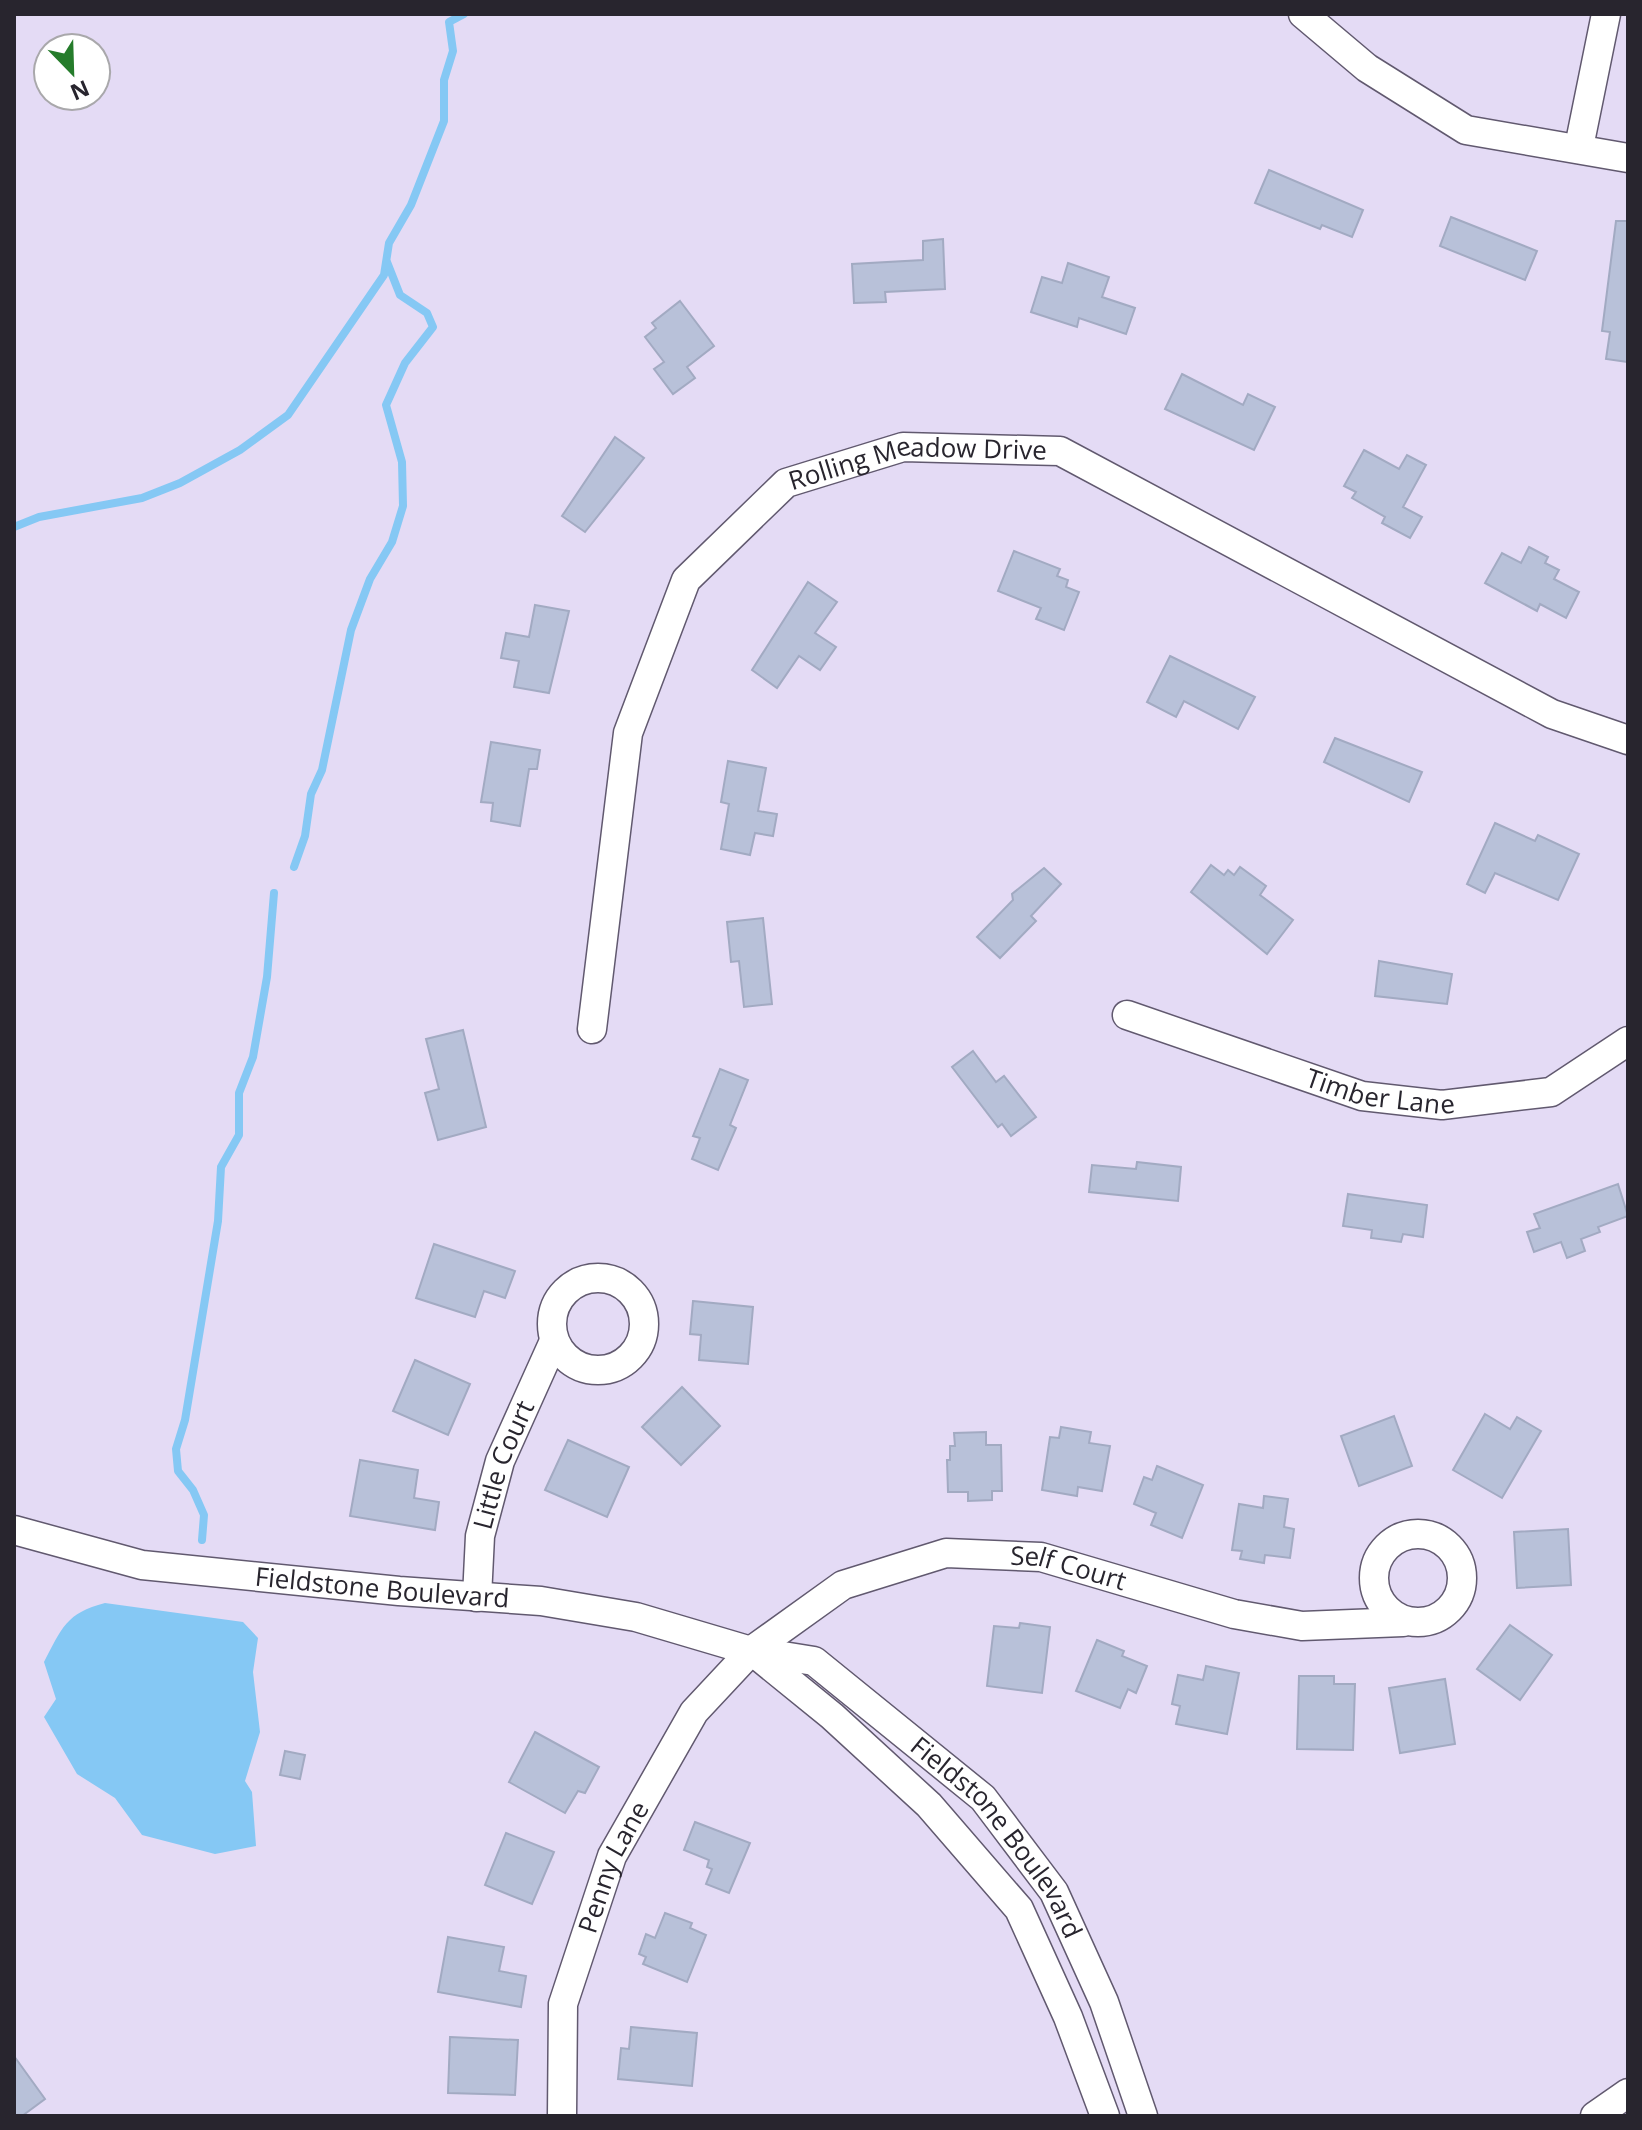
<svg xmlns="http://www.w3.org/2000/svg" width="1642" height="2130" viewBox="0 0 1642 2130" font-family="'Open Sans',sans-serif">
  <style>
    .water { fill: #85c8f4 }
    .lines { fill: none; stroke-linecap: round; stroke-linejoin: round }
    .stream { stroke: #85c8f4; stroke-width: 8 }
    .building { fill: #b8c1d9; stroke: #a2aac2; stroke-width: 2 }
    .minor-casing { stroke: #61596f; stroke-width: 31 }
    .minor { stroke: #fff; stroke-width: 28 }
    .labels { text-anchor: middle; stroke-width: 6; stroke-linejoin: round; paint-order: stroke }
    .street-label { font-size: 26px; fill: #28252e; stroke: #fff }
  </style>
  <rect width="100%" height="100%" fill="#e4dbf5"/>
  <path class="water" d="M105 1603 243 1622 258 1638 253 1672 260 1732 245 1781 252 1792 256 1846 215 1854 142 1835 115 1798 77 1774 44 1717 56 1699 44 1662C62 1628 66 1613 105 1603Z"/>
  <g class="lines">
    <g class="stream">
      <path d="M14 527 39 517 142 498 180 483 240 450 288 415 384 275 389 243 411 205 444 121V80L453 51 449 22 464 14"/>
      <path d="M294 867 305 836 311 794 322 770 351 630 370 579 392 542 403 506 402 462 386 405 405 363 433 327 427 313 400 295 387 262"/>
      <path d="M202 1540 204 1515 193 1490 178 1471 176 1449 185 1420 218 1221 221 1167 239 1135V1093L253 1057 267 977 274 893"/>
    </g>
  </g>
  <g class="building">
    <path d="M1269 170 1363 210 1352 237 1322 225 1320 229 1255 203Z"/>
    <path d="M1451 217 1537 251 1525 280 1440 246Z"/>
    <path d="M1616 221H1628V362L1606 359 1610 332 1602 331Z"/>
    <path d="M943 239 945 289 885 292 886 302 854 303 852 264 923 260V241Z"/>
    <path d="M1068 263 1109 277 1102 297 1135 308 1126 334 1079 318 1077 327 1031 312 1042 277 1062 283Z"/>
    <path d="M680 301 714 346 687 367 695 378 673 394 654 369 664 362 645 337 656 328 652 323Z"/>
    <path d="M1182 374 1243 405 1248 394 1275 407 1254 450 1165 409Z"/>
    <path d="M615 437 644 458 585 532 562 516Z"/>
    <path d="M1364 450 1399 469 1407 455 1426 465 1403 507 1422 517 1410 538 1382 523 1385 517 1352 498 1356 492 1344 486Z"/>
    <path d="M1529 547 1548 557 1545 563 1559 570 1554 579 1579 592 1566 618 1540 604 1537 611 1485 583 1502 553 1521 563Z"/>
    <path d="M1014 551 1060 569 1057 576 1068 580 1066 587 1079 592 1064 630 1036 619 1041 608 998 591Z"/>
    <path d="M808 582 837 602 815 633 836 647 820 670 799 656 777 688 752 670Z"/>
    <path d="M535 605 569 611 549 693 514 687 519 661 501 658 506 633 529 637Z"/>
    <path d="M1170 656 1255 697 1238 729 1184 701 1176 717 1147 702Z"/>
    <path d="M1335 738 1422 772 1409 802 1324 762Z"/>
    <path d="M491 742 540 750 537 769H529L520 826 491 821 493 803 481 802Z"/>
    <path d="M728 761 766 768 758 811 777 814 773 836 755 833 750 855 721 849 729 804 721 802Z"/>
    <path d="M1495 823 1535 841 1538 835 1579 854 1558 900 1495 873 1485 893 1467 884Z"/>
    <path d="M1211 865 1224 875 1228 870 1234 875 1240 867 1266 886 1260 895 1293 920 1267 954 1191 892Z"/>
    <path d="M1044 868 1061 884 1031 916 1036 921 1000 958 977 937 1013 900 1012 894Z"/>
    <path d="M763 918 772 1004 744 1007 739 961 731 962 727 922Z"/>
    <path d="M1379 961 1452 974 1447 1004 1375 996Z"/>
    <path d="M463 1030 486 1127 438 1140 425 1093 439 1089 426 1039Z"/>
    <path d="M973 1051 996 1082 1004 1076 1036 1117 1011 1136 1002 1124 998 1127 952 1067Z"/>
    <path d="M720 1069 748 1080 730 1125 736 1128 718 1170 692 1159 700 1138 693 1136Z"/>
    <path d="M1137 1162 1181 1167 1178 1201 1089 1192 1092 1165 1136 1169Z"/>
    <path d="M1618 1184 1628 1216 1598 1227 1600 1232 1581 1239 1585 1251 1567 1258 1561 1242 1534 1252 1527 1232 1540 1228 1534 1214Z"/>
    <path d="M1348 1194 1427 1205 1423 1237 1403 1234 1401 1242 1371 1238 1372 1230 1343 1226Z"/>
    <path d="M434 1244 515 1271 505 1298 484 1291 475 1317 416 1298Z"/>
    <path d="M693 1301 753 1307 748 1364 699 1360 701 1335 690 1334Z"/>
    <path d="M415 1360 470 1384 448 1435 393 1411Z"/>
    <path d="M682 1387 720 1426 681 1465 642 1427Z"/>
    <path d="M1485 1414 1510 1429 1517 1417 1541 1431 1502 1498 1453 1470Z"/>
    <path d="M1394 1416 1412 1466 1359 1486 1341 1436Z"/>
    <path d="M1061 1427 1091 1432 1089 1443 1110 1446 1102 1491 1078 1487 1077 1496 1042 1490 1050 1437 1059 1438Z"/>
    <path d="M986 1432V1445H1001L1002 1491H992V1500L968 1501V1492H948L947 1460H950V1446H955L954 1433Z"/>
    <path d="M568 1440 629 1467 607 1517 545 1490Z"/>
    <path d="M360 1460 418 1470 414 1498 439 1502 435 1530 350 1516Z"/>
    <path d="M1157 1466 1203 1485 1182 1538 1151 1525 1156 1513 1134 1504 1144 1477 1152 1480Z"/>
    <path d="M1264 1496 1288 1499 1284 1527 1294 1529 1290 1558 1265 1555 1264 1563 1240 1559 1242 1551 1232 1550 1239 1504 1263 1508Z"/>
    <path d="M1568 1529 1571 1585 1517 1588 1514 1532Z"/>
    <path d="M1020 1623 1050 1627 1042 1693 987 1686 994 1626 1019 1628Z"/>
    <path d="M1510 1625 1552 1655 1520 1700 1477 1669Z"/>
    <path d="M1097 1640 1124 1651 1122 1656 1147 1666 1136 1693 1128 1689 1120 1708 1076 1691Z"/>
    <path d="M1206 1666 1239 1673 1227 1734 1176 1724 1180 1706 1172 1704 1178 1675 1203 1680Z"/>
    <path d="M1299 1676H1334V1684H1355L1353 1750 1297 1749Z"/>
    <path d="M1445 1679 1455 1744 1400 1753 1389 1688Z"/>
    <path d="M535 1732 599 1767 585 1793 578 1791 565 1813 509 1782Z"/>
    <path d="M285 1751 305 1755 300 1779 280 1775Z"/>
    <path d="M695 1822 750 1843 729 1893 706 1884 712 1869 707 1867 709 1860 684 1850Z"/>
    <path d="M506 1833 554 1852 532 1904 485 1885Z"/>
    <path d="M665 1913 692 1923 690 1928 706 1935 687 1982 643 1964 646 1957 639 1954 646 1934 655 1938Z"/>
    <path d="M448 1937 504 1947 499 1971 526 1976 521 2007 438 1992Z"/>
    <path d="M631 2027 697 2033 692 2086 618 2079 621 2048 629 2049Z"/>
    <path d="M450 2037 518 2040 515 2095 448 2093Z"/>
    <path d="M14 2056 45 2099 22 2116H14Z"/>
  </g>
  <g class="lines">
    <g class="minor-casing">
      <g id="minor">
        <path d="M1303 14 1367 68 1466 130 1628 158"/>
        <path d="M1579 147 1606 14"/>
        <path id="s1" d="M1127 1015 1362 1096 1442 1105 1551 1092 1628 1041"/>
        <path id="s2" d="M592 1029 628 733 686 580 786 483 903 447 1060 451 1552 714 1628 740"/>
        <circle cx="598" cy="1324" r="46"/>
        <path id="s3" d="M14 1530 142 1565 399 1591 541 1601 636 1617 751 1651 814 1661 983 1798 1054 1892 1104 2002 1143 2116"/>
        <circle cx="1418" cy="1578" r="44"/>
        <path id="s4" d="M477 1597 480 1536 500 1461 554 1341"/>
        <path d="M752 1651 832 1716 929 1805 1019 1909 1068 2017 1105 2116"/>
        <path id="s5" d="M562 2116 563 2004 612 1856 694 1712 751 1651 843 1585 946 1553 1041 1557 1234 1614 1302 1626 1403 1622"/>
        <path d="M1595 2116 1628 2093"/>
      </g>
    </g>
    <use href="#minor" class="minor"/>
  </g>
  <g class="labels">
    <g class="street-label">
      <text dy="9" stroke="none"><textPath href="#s2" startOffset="736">Rolling Meadow Drive</textPath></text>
      <text dy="9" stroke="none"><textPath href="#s1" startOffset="266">Timber Lane</textPath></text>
      <text dy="9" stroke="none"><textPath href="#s4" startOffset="136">Little Court</textPath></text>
      <text dy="9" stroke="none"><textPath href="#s5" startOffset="862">Self Court</textPath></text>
      <text dy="9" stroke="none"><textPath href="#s3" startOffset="374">Fieldstone Boulevard</textPath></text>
      <text dy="9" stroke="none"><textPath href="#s3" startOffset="1070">Fieldstone Boulevard</textPath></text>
      <text dy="9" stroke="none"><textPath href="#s5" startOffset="258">Penny Lane</textPath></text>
    </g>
  </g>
  <rect width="1642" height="2130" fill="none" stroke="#28252e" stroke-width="32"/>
  <g transform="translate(72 72) rotate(157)"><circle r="38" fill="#ffffff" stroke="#a9a8ab" stroke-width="2"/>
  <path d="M0-6L14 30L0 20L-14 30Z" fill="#257c2b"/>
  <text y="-12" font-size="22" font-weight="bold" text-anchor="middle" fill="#28252e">N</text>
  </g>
</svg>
